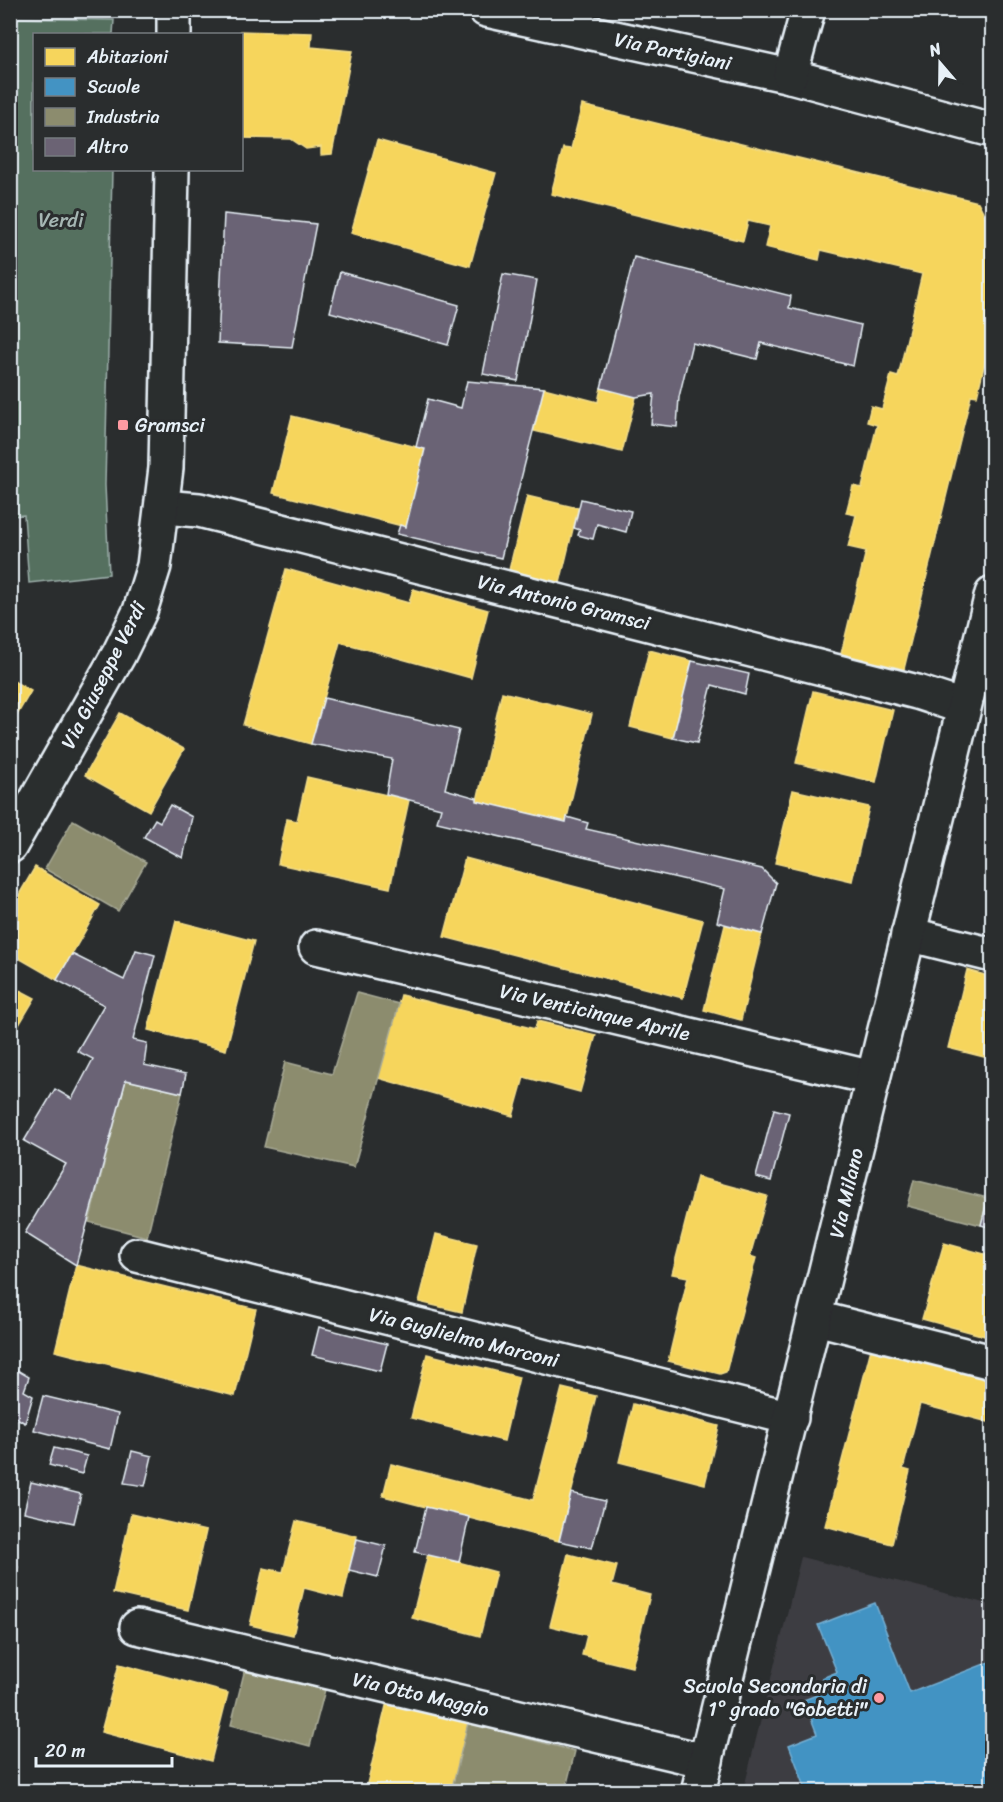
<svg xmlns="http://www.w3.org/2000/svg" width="1003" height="1802" viewBox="0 0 1003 1802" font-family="Sriracha,sans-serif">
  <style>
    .built { fill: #3e3d43 }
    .green { fill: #546f5f; stroke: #9eb0ac; stroke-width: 1.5 }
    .homes { fill: #f6d55c; stroke: #f2dd8b; stroke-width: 1.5 }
    .schools { fill: #4393c3; stroke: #74afd3; stroke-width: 1.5 }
    .industry { fill: #8c8c6e; stroke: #a8aa97; stroke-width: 1.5 }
    .building { fill: #6b6374; stroke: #e8f1f8; stroke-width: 1.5 }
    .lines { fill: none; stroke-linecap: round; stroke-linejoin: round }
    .minor-casing { stroke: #e8f1f8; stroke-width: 38 }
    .minor { stroke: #2a2d2e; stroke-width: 33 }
    .poi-dot { fill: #ff9aa2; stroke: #2a2d2e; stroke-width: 2 }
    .labels { text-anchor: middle; stroke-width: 6; stroke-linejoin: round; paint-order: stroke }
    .street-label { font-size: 20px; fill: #e8f1f8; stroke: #2a2d2e }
    .park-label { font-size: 20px; fill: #a5b6b3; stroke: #2a2d2e }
    .poi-label { font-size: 20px; fill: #e8f1f8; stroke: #2a2d2e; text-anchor: start }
  </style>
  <rect width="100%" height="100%" fill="#2a2d2e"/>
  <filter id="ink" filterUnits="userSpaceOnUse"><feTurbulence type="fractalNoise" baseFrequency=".0167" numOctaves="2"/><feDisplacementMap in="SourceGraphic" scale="12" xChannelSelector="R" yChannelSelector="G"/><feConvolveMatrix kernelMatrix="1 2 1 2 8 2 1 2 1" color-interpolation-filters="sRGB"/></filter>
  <g filter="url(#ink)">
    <path class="built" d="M801 1557 992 1605V1791L743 1792Z"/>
    <path class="green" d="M11 18 114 20 113 34H34V170H112L105 485 109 574 29 583 24 515 10 516Z"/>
    <g class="homes">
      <path d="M240 31 312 33 311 47 352 51 332 154 321 155V147L306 149 291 139 242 138Z"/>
      <path d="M582 105 978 202 992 229V333L977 396 971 395 904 669 841 654 866 551 848 547 856 515 846 513 853 486 862 488 877 425 867 422 871 406 882 409 891 375 898 377 922 274 821 250 819 260 765 247 770 226 748 221 743 241 551 194 563 148 571 149Z"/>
      <path d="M377 140 496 173 470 266 351 233Z"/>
      <path d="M544 388 598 402 601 388 636 397 622 452 534 431Z"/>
      <path d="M292 416 425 449 406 527 273 493Z"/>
      <path d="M527 496 578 508 560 583 509 570Z"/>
      <path d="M286 569 409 603 413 589 488 610 471 678 340 642 311 744 243 725Z"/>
      <path d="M649 650 692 661 673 738 630 727Z"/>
      <path d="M10 679 31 691 10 727Z"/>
      <path d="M813 691 893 710 876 782 796 763Z"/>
      <path d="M502 692 592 714 566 822 477 801Z"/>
      <path d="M120 713 184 749 149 811 85 775Z"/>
      <path d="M307 777 409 800 390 888 278 864 287 819 297 821Z"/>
      <path d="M793 790 869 807 852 881 775 863Z"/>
      <path d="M465 858 703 920 683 998 444 937Z"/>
      <path d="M35 867 100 905 57 980 10 953V910Z"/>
      <path d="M176 921 254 941 226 1050 148 1030Z"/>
      <path d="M725 925 762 934 741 1020 704 1010Z"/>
      <path d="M967 970 992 977V1059L948 1048Z"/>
      <path d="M10 985 35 998 10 1040Z"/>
      <path d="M401 995 535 1029 537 1021 596 1035 580 1092 524 1077 513 1116 378 1078Z"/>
      <path d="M697 1177 767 1196 750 1256 756 1258 726 1372 720 1374 668 1361 688 1277 672 1274Z"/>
      <path d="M436 1234 477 1244 462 1312 419 1302Z"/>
      <path d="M944 1243 992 1256V1338L922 1319Z"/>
      <path d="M76 1265 256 1309 235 1396 55 1351Z"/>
      <path d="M871 1349 992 1381V1423L920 1404 903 1469 910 1471 892 1544 825 1526Z"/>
      <path d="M427 1354 519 1377 504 1441 411 1418Z"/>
      <path d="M562 1388 596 1396 559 1541 383 1496 391 1464 533 1500Z"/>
      <path d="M633 1404 719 1426 705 1484 619 1462Z"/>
      <path d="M131 1514 206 1531 188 1610 113 1593Z"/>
      <path d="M296 1521 357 1536 343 1598 304 1588 293 1635 250 1625 263 1568 283 1572Z"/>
      <path d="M428 1554 496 1572 480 1636 412 1618Z"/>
      <path d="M568 1554 617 1566 612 1585 650 1595 632 1667 582 1655 587 1635 550 1626Z"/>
      <path d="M119 1664 228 1693 211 1761 101 1732Z"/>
      <path d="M387 1702 468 1723 451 1792H365Z"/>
    </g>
    <path class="schools" d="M875 1603 910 1693 992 1661V1792H807L789 1745 817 1734 804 1700 827 1691 822 1678 837 1672 818 1625Z"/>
    <g class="industry">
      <path d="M73 820 146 862 118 911 45 869Z"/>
      <path d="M357 993 399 1004 354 1167 264 1147 285 1062 332 1074Z"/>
      <path d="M126 1080 182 1093 147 1237 89 1222Z"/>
      <path d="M914 1180 988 1198 981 1225 907 1206Z"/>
      <path d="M246 1665 326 1686 310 1746 231 1725Z"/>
      <path d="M468 1723 575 1751 565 1792H451Z"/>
      <path d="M53 1784 80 1792H51Z"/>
    </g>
    <g class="building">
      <path d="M224 214 316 224 292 347 218 343Z"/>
      <path d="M634 257 791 296 789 308 861 325 853 366 761 343 757 359 692 343 679 397 677 427 651 424 654 394 636 397 601 388Z"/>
      <path d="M340 272 459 305 448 345 330 312Z"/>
      <path d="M503 274 537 280 518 381 483 374Z"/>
      <path d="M467 381 544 388 501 558 397 534 400 525 406 527 425 449 416 447 428 399 461 408Z"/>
      <path d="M581 499 631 511 626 532 597 524 593 539 578 535 580 530 574 528Z"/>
      <path d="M692 661 749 674 745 694 712 685 697 743 673 738Z"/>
      <path d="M324 698 459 730 445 789 477 798V801L566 822 567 817 588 823 586 829 762 869 776 883 762 934 717 922 725 889 437 822 441 808 386 794 392 759 311 744Z"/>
      <path d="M170 805 192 817 183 858 144 837 155 819 160 822Z"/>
      <path d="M136 950 155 955 133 1040 147 1043 144 1065 186 1074 182 1093 126 1080 76 1265 25 1233 66 1164 24 1141 55 1089 72 1099 93 1059 77 1051 104 1005 57 980 72 954 124 980Z"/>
      <path d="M774 1109 789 1113 771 1181 756 1177Z"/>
      <path d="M988 1198 992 1199V1228L981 1225Z"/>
      <path d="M319 1327 387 1344 380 1371 312 1355Z"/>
      <path d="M10 1366 29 1377 24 1391 33 1396 25 1423 10 1414Z"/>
      <path d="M43 1396 118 1414 110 1449 34 1430Z"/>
      <path d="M54 1448 87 1456 82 1474 49 1465Z"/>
      <path d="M132 1451 152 1456 145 1486 124 1483Z"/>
      <path d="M31 1482 81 1494 74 1523 24 1512Z"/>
      <path d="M571 1493 605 1501 592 1548 559 1541Z"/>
      <path d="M426 1507 469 1517 459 1562 415 1552Z"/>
      <path d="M357 1539 386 1546 378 1577 349 1570Z"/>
      <path d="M10 1557 14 1558 13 1565 18 1567 14 1580H10Z"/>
    </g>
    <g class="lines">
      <g class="minor-casing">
        <g id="minor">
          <path d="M486 10 790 76 992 130"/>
          <path d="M174 34V10"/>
          <path d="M790 76 808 10"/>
          <path d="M163 507 199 510 917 692 963 707"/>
          <path d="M10 846 119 654 140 611 154 566 166 468 172 170"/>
          <path d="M908 934 992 955"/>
          <path d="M316 947 873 1078"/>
          <path d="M137 1255 791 1418"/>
          <path d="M816 1318 992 1362"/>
          <path d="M137 1627 706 1761"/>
          <path d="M698 1792 992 594"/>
        </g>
      </g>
      <use href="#minor" class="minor"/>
    </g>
  </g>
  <g class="poi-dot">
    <rect x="117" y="419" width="12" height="12" rx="3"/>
    <circle cx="879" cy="1698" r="6"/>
  </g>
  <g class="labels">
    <g class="street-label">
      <text transform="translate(673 51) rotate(12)" y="7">Via Partigiani</text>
      <text transform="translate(564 602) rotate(14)" y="7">Via Antonio Gramsci</text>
      <text transform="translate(103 675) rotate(-63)" y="7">Via Giuseppe Verdi</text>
      <text transform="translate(595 1012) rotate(13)" y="7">Via Venticinque Aprile</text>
      <text transform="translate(846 1193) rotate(-77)" y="7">Via Milano</text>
      <text transform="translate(464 1337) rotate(14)" y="7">Via Guglielmo Marconi</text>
      <text transform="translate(421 1694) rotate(13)" y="7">Via Otto Maggio</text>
    </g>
    <g class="park-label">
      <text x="61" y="227">Verdi</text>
    </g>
    <g class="poi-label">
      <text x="135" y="432">Gramsci</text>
      <text x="867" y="1693" text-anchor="end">Scuola Secondaria di<tspan x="867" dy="23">1° grado "Gobetti"</tspan></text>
    </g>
  </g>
  <rect width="1003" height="1802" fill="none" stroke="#2a2d2e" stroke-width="36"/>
  <rect x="18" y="18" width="967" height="1766" fill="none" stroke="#e8f1f8" stroke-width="2" filter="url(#ink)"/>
  <rect x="33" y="33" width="210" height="138" fill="#2a2d2e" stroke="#767b7f" stroke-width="1.5"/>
  <rect x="45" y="48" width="30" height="18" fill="#f6d55c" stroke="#767b7f" stroke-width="1.5"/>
  <text x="87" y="63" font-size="18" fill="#e8f1f8">Abitazioni</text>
  <rect x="45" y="78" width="30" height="18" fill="#4393c3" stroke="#767b7f" stroke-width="1.5"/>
  <text x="87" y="93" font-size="18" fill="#e8f1f8">Scuole</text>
  <rect x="45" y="108" width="30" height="18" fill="#8c8c6e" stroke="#767b7f" stroke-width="1.5"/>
  <text x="87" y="123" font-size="18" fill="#e8f1f8">Industria</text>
  <rect x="45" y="138" width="30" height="18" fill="#6b6374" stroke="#767b7f" stroke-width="1.5"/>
  <text x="87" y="153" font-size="18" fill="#e8f1f8">Altro</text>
  <g transform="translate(940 63) rotate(340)" stroke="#2a2d2e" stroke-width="4.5" paint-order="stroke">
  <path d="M0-4.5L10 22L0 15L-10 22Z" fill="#e8f1f8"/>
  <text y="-9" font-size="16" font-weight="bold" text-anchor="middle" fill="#e8f1f8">N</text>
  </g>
  <path d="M36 1757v9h136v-9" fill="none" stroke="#e8f1f8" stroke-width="3"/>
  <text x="45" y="1757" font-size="18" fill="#e8f1f8" stroke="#2a2d2e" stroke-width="4.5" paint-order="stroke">20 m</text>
</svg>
